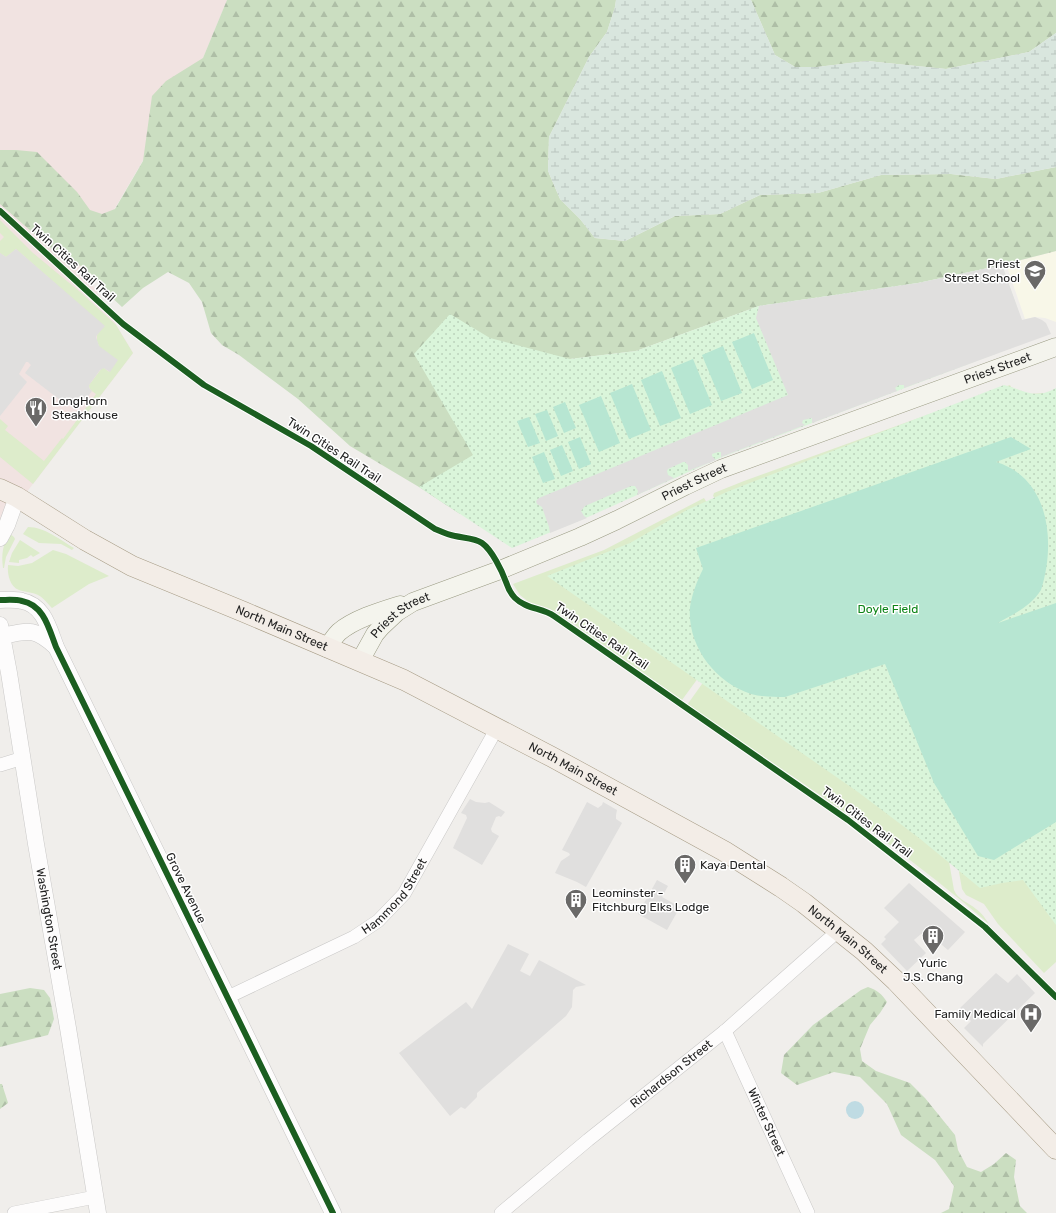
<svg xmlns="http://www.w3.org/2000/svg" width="1056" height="1213" viewBox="0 0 1056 1213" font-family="Rubik,sans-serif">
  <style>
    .commercial { fill: #f1e3e1 }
    .education { fill: #f8f7e8 }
    .grass { fill: #ddeccb }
    .forest { fill: url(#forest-firs) }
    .wetland { fill: url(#wetland-marsh) }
    .park { fill: url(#park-dots) }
    .pitch { fill: #b7e6d2 }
    .parking { fill: #e0dfde }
    .water { fill: #bfdbe3 }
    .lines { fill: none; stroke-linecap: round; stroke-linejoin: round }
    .minor-casing { stroke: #c9c8c7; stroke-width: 14 }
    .tertiary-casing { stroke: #c9c8c7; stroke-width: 17 }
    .secondary-casing { stroke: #999a82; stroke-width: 19 }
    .primary-casing { stroke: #a79c86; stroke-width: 21 }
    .minor { stroke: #fdfcfc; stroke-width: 13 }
    .tertiary { stroke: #fdfcfc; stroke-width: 16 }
    .secondary { stroke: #f4f4ed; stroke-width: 18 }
    .primary { stroke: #f3ede7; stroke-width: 20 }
    .cycleway-casing { stroke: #fff; stroke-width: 8 }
    .cycleway { stroke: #1b5e20; stroke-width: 6 }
    .labels { text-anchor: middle; stroke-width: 3; stroke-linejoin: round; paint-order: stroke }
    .street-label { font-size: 12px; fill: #222; stroke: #fff }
    .poi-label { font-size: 12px; fill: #222; stroke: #fff; text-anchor: start }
    .park-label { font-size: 12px; fill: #0c8416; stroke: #fff }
  </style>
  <defs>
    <pattern id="forest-firs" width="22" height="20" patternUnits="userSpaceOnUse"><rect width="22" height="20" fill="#cbdec1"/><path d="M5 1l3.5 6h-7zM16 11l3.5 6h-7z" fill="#aebea6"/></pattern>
    <pattern id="wetland-marsh" width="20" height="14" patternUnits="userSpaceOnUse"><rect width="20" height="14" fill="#d9e6de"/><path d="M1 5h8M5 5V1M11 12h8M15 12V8" fill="none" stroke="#bac5be"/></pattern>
    <pattern id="park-dots" width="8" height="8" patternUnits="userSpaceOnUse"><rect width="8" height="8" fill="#daf5da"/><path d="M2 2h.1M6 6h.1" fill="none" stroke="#bbd2bb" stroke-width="1.8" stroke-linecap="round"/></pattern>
  </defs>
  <rect width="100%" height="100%" fill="#f0eeeb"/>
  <path class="commercial" d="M0 0H227L203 58 81 266 133 353 0 527Z"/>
  <path class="education" d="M1056 251V322L1045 318 1035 317 1025 319 1006 264Z"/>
  <g class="grass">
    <path d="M0 220 33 253 79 291 116 325 133 353 33 484 0 457V419L8 426 5 430 44 461 62 438 63 439 96 394C92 391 89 390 89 385L102 368H104L109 372 97 341V335L104 326 16 249 6 257 0 253V241L4 237 0 233Z"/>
    <path d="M1010 385 1011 387 1029 394 1044 393 1047 399 716 499 713 496 714 493 744 481Z"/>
    <path d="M704 498 707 503 701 674 682 700 558 613 548 608 529 602 520 595 513 584 604 550Z"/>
    <path d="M28 527C45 527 60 540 74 548L72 550 61 544 39 543 23 534Z"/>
    <path d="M9 533 14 537 15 539 6 557 4 568H3C1 554 3 545 9 533Z"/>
    <path d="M20 540 40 553 33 557 31 555 27 558 19 560V563L9 562 12 553Z"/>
    <path d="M53 550 66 554 109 576 89 584 52 608C48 604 44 598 38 595 32 592 25 592 19 590 10 587 7 574 8 565L18 566 32 563Z"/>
    <path d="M706 680 948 856 954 890C958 900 968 902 976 909 982 913 985 918 989 924 895 842 790 775 687 705L702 684Z"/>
    <path d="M962 867 1002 873 1056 889V962L1044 973 998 924 984 904 966 895 962 889 959 872Z"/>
  </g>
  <g class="forest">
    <path d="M227 0H616L615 7 607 32 589 57 549 137 548 171 560 199 580 219 595 238 625 241 675 216 720 214 760 195 818 193 881 175 951 174 996 179 1056 167V251L1002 265 918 283 759 306 636 351 570 359 460 514 419 487 350 446 298 399 239 355 222 345 211 333 202 302 189 283 168 272 143 288 122 307 107 293 96 278 81 266 63 259 0 204V150H16L37 152 77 192 90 210 102 214 115 209 143 161 152 96 166 81 203 58Z"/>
    <path d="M751 0H1056V33L1029 52 946 69 867 61 817 67H795L775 55Z"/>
    <path d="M868 987C877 990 882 994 887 1002L880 1013 870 1025 860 1049 862 1061 876 1071 910 1083 925 1098 955 1135 958 1150 967 1167 981 1172 994 1164 1006 1153 1016 1160 1014 1177 1020 1206 1027 1213H941L949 1209 954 1186 935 1160 901 1135 887 1104 860 1077 834 1072 797 1085 781 1073 784 1055 813 1025 861 990Z"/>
    <path d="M30 988 44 990 50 998 54 1019 48 1035 0 1047V994Z"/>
    <path d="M0 1084H2L8 1103 0 1109Z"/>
  </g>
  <path class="wetland" d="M616 0H751L775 55 795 67H817L867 61 946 69 1029 52 1056 33V167L996 179 951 174 881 175 818 193 760 195 720 214 675 216 625 241 595 238 580 219 560 199 548 171 549 137 589 57 607 32 615 7Z"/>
  <g class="park">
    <path d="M1002 265 1029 341 722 457 588 517 512 548 419 487 473 455 414 354 450 314 490 338 570 359 636 351 759 306 918 283Z"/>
    <path d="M1004 385C1017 388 1031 397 1044 393 1048 392 1052 390 1056 388V925L1023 880 1002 883 980 888 919 838 858 792 547 576 630 543 687 510 729 491Z"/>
  </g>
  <g class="pitch">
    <path d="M754 333 773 380 752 389 732 342Z"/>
    <path d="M723 346 742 393 721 401 702 355Z"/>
    <path d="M693 359 712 405 690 414 671 368Z"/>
    <path d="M662 371 681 418 660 426 641 380Z"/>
    <path d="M632 384 651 430 629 439 610 393Z"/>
    <path d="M601 396 620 443 599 452 579 405Z"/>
    <path d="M565 402 576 428 564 433 553 407Z"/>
    <path d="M547 410 558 436 546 441 535 414Z"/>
    <path d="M529 417 540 443 528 447 517 421Z"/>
    <path d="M580 437 591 464 579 469 568 442Z"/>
    <path d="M1011 437 1031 449 996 462C1050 478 1056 543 1041 590 1031 606 1014 614 998 623L1056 603V822L994 860 978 856 934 783 885 664 785 697C774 697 762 697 751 694 715 682 687 646 690 607 692 594 697 581 703 569L696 548Z"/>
    <path d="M562 445 573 471 561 476 550 450Z"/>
    <path d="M544 452 555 479 543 483 532 457Z"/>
  </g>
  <g class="parking">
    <path d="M16 249 105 326 97 335 96 337 99 346 118 360 110 372 104 368 100 370 89 385V388L92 391 80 407 69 398 64 403 25 373 31 365 28 362H26L19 374 27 382 0 416V253L6 257Z"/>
    <path d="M1002 265 1022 320 1035 317 1042 320 1046 323 1051 334 904 388V385H899L895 388 897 391 812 423V418L803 420 802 423 805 425 721 457V452H718L712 454V456L716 460 688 471V465L685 462H683L668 469 667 471 668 475 674 478 637 495 638 491 635 486H631L585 506 581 511 584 516 587 518 550 533 549 527 542 507 537 504 536 501 539 498 788 395 756 318 759 306 918 283Z"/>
    <path d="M470 799 476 802 485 803 489 802 505 812 501 817 499 816 496 817 491 829 492 832 499 836 482 865 453 848 467 818 466 815 461 813Z"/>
    <path d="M587 802 598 808 602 805 603 802 617 810 616 815V819L622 823 586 887 577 882 555 873 561 861 570 855 569 853 562 850Z"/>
    <path d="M657 880 668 886 662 897 680 907 667 930 638 914Z"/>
    <path d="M909 883 965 932 948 950 930 935 926 933 921 934 915 939 914 940 926 953 907 971 881 944 886 939 884 937 899 922 884 908Z"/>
    <path d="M508 944 529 954 520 971 530 976 539 960 586 985 576 987 573 990 572 1007 566 1016 477 1093V1097L465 1109 461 1107 450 1116 399 1053 466 1002 472 1009Z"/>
    <path d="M996 973 1008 983 1017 974 1035 993 987 1040 983 1044V1047L964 1028 971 1021 959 1009Z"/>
  </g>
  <circle class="water" cx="855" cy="1110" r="9"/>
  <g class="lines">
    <g class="minor-casing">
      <g id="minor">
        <path d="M0 765 23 758"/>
        <path id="s1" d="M228 997 354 937 378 921 404 894 497 728"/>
        <path id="s2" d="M725 1031 808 1213"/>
        <path d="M14 1213 95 1197"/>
        <path id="s3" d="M501 1213 588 1140 725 1031 839 930"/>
      </g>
    </g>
    <g class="tertiary-casing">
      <g id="tertiary">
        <path d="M0 538 7 525 17 497"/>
        <path d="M0 600C7 600 15 599 22 601 44 605 49 629 56 647L333 1213"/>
        <path id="s4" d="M0 625 9 673 36 844 68 1028 98 1213"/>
        <path d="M2 636C29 630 35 628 56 647"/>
      </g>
    </g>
    <g class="secondary-casing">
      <g id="secondary">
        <path d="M327 648C331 642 334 637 339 632 354 619 381 611 400 605"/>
        <path id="s5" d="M360 661 375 634 381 627 397 612 413 602 500 570 580 537 617 520 685 486 721 469 1056 347"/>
      </g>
    </g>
    <g class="primary-casing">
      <g id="primary">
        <path id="s6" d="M0 489 17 497 85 540 132 566 244 612 404 680 552 757 724 851 781 887 804 903 864 951 896 981 1056 1149"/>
      </g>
    </g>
    <use href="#minor" class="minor"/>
    <use href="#tertiary" class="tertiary"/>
    <use href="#secondary" class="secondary"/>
    <use href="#primary" class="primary"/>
    <g class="cycleway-casing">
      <g id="cycleway">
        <path d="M0 211 123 324 204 385 311 446 435 529C442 532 448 535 455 536 464 538 475 538 482 543 492 550 502 571 506 582 508 588 511 594 515 598 526 609 542 608 554 616L848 820 985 927 1056 997"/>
        <path d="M0 600C7 600 15 599 22 601 44 605 49 629 56 647L333 1213"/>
      </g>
    </g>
    <use href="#cycleway" class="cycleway"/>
  </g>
  <defs>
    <g id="school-pin" transform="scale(1.15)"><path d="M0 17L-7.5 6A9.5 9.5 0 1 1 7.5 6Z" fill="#6a6968" stroke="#fff"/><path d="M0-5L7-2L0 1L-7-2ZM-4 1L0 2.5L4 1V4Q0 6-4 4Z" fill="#fff"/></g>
    <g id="restaurant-pin" transform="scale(1.15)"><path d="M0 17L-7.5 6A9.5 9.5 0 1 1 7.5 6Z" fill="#6a6968" stroke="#fff"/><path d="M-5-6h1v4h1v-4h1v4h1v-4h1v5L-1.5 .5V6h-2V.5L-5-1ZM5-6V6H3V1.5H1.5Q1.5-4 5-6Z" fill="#fff"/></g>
    <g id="building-pin" transform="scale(1.15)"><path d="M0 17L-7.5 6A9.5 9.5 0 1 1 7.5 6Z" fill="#6a6968" stroke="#fff"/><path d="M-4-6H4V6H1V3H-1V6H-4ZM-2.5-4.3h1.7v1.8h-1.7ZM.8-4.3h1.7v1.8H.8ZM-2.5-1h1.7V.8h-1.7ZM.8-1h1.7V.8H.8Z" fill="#fff"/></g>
    <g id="hospital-pin" transform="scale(1.15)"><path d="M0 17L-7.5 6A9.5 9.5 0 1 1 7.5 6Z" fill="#6a6968" stroke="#fff"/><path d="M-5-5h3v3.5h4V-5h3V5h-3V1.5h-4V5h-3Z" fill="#fff"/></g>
  </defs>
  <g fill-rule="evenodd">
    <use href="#school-pin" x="1035" y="271"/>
    <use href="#restaurant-pin" x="36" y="408"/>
    <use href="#building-pin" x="685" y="865"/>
    <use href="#building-pin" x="576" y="900"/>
    <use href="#building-pin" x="933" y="936"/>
    <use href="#hospital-pin" x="1031" y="1014"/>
  </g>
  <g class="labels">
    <g class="street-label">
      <text transform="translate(73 263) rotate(42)" y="4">Twin Cities Rail Trail</text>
      <text dy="4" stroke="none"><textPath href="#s5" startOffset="711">Priest Street</textPath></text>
      <text transform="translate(334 450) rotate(33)" y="4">Twin Cities Rail Trail</text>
      <text dy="4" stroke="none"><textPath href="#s5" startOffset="387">Priest Street</textPath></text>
      <text dy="4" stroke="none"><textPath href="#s5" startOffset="63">Priest Street</textPath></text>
      <text dy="4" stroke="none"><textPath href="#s6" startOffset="315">North Main Street</textPath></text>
      <text transform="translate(602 636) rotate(34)" y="4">Twin Cities Rail Trail</text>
      <text dy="4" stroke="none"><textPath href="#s6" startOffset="639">North Main Street</textPath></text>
      <text transform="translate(867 822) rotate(37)" y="4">Twin Cities Rail Trail</text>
      <text transform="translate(186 888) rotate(64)" y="4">Grove Avenue</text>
      <text dy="4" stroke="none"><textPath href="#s1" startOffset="198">Hammond Street</textPath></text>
      <text dy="4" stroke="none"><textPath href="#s4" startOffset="298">Washington Street</textPath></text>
      <text dy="4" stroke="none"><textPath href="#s6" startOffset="963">North Main Street</textPath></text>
      <text dy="4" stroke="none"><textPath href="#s3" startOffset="220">Richardson Street</textPath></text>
      <text dy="4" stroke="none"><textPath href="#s2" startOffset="100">Winter Street</textPath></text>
    </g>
    <g class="poi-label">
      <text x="1020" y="268" text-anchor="end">Priest<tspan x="1020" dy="14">Street School</tspan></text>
      <text x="52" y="405">LongHorn<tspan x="52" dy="14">Steakhouse</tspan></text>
      <text x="700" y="869">Kaya Dental</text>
      <text x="592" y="897">Leominster -<tspan x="592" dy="14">Fitchburg Elks Lodge</tspan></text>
      <text x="933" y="967" text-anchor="middle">Yuric<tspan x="933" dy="14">J.S. Chang</tspan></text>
      <text x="1016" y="1018" text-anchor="end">Family Medical</text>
    </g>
    <g class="park-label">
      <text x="888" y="613">Doyle Field</text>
    </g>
  </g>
</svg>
